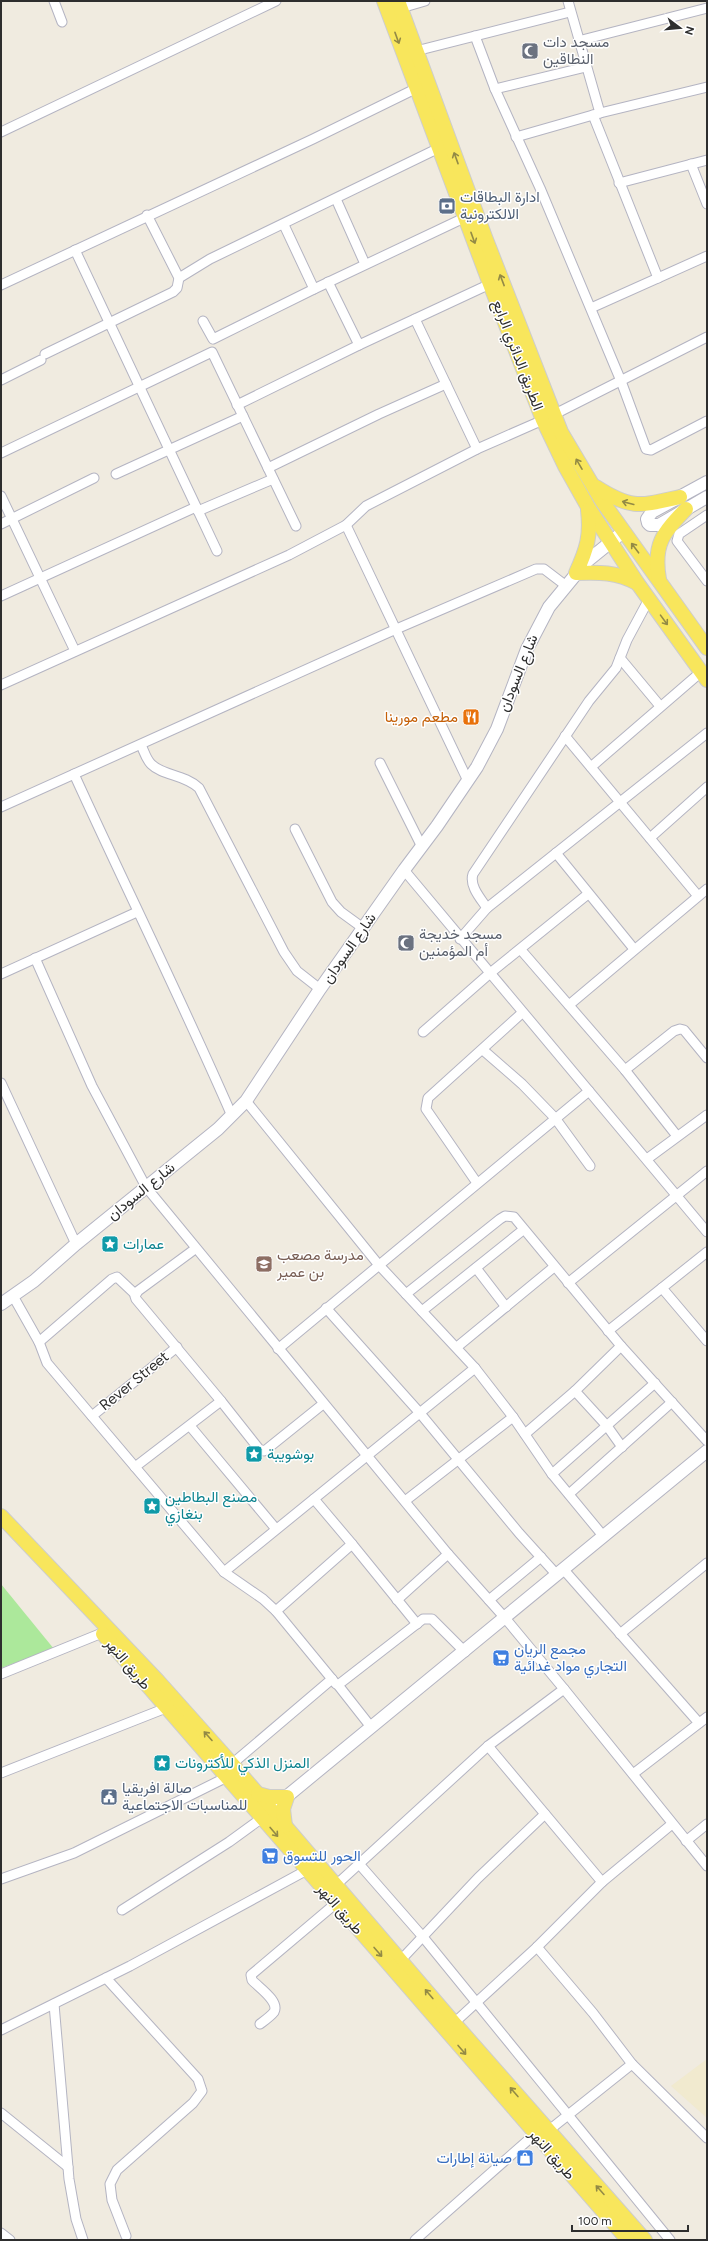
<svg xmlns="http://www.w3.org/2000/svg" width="708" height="2241" viewBox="0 0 708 2241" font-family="Figtree,Vazirmatn,sans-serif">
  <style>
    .education { fill: #f1eacf }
    .green { fill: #ace89b }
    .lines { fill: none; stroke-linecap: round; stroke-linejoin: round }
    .minor-casing { stroke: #b4b4c2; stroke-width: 11 }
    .secondary-casing { stroke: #b4b4c2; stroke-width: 14 }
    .primary-casing { stroke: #cdcdcd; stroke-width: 16 }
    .minor { stroke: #fff; stroke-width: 9 }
    .secondary { stroke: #fff; stroke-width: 12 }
    .primary { stroke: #f8e65c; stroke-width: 14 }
    .oneway { stroke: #938a45 }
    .labels { text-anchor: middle; stroke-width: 3; stroke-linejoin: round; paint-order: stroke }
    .worship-label { font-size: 15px; fill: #5b616d; stroke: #fff; text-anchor: start }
    .service-label { font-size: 15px; fill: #4e5e75; stroke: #fff; text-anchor: start }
    .street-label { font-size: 15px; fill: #2e2e2e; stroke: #fff }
    .food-label { font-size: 15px; fill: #c56008; stroke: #fff; text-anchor: end }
    .culture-label { font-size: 15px; fill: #0d838f; stroke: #fff; text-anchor: start }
    .education-label { font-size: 15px; fill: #785e54; stroke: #fff; text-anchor: start }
    .shop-label { font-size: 15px; fill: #366cbe; stroke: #fff; text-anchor: start }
  </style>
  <rect width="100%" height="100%" fill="#f0ebe0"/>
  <path class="education" d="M707 2059V2118L671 2086Z"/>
  <path class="green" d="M1 1584 54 1649 1 1668Z"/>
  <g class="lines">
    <g class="minor-casing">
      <g id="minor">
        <path d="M54 1 62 22"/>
        <path d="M568 1 600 113"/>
        <path d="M401 8 425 1"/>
        <path d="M475 36 495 89 540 188 621 381 646 449 651 450 707 421"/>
        <path d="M578 41 707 8"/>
        <path d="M412 52 570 12"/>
        <path d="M495 89 586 67"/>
        <path d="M593 115 658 278"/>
        <path d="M1 132 276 1"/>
        <path d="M516 137 600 113 707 87"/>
        <path d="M691 164 707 204"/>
        <path d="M619 183 707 160"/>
        <path d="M336 199 365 264"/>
        <path d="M284 225 314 289"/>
        <path d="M75 250 217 551"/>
        <path d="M179 278 210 259 439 148"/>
        <path d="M328 282 359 345"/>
        <path d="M1 285 313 139 415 89"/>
        <path d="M591 308 707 256"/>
        <path d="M415 319 477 449"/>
        <path d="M203 321 213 339 314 289 466 217"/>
        <path d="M45 354 173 292 177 288 179 278 147 215"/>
        <path d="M1 380 41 360"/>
        <path d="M237 405 359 345 490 284"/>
        <path d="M553 415 707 337"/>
        <path d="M1 453 212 352 296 526"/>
        <path d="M268 468 379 414 446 384"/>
        <path d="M116 474 243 416"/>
        <path d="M1 496 75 651"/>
        <path d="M198 511 273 479"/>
        <path d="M707 515 679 534 677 541 707 581"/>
        <path d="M1 524 94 478"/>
        <path d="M346 525 468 781"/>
        <path d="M1 596 196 507"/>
        <path d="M620 658 660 706"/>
        <path d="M1 685 289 555 346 525 366 506 477 449 543 420"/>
        <path d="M565 736 698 896"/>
        <path d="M141 745C144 751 146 759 151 764 163 776 184 774 199 788L284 952 297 971 320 989"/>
        <path d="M380 763 422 847"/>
        <path d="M591 767 701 672"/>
        <path d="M74 774C126 888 182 1001 232 1116"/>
        <path d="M1 807 394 630 536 569H544L565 585"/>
        <path d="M295 829 332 902 341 912 363 928"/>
        <path d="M650 838 707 787"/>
        <path d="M556 853 634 949"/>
        <path d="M404 870 707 1232"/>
        <path d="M487 908C481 899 469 886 473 874L589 701 616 668 627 640 649 599"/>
        <path d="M460 939 487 908 707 733"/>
        <path d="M521 950 625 1070 677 1136"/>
        <path d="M35 958 92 1086 146 1187 448 1554 505 1618 564 1689 707 1866"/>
        <path d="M1 974 137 912"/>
        <path d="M569 1005 707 889"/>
        <path d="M423 1032 489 974 588 894"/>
        <path d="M483 1050 522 1084 555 1118 590 1166"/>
        <path d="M625 1070 674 1031 680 1029 684 1030 707 1058"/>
        <path d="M1 1083 76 1244"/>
        <path d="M246 1101 378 1264 475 1368 513 1417 552 1474 604 1537"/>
        <path d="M647 1159 707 1115"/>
        <path d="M477 1183 426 1109 428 1098 522 1013"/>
        <path d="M195 1249 138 1291 135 1296 136 1299 221 1401 259 1449 264 1451 267 1449 323 1404"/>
        <path d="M476 1268 506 1307"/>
        <path d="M568 1283 707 1171"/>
        <path d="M662 1288 707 1341"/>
        <path d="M406 1294 500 1219 505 1216 514 1217 621 1346 575 1391 607 1426 622 1447"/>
        <path d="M13 1296 39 1342 47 1363 224 1572 263 1599 276 1611 352 1544 417 1624"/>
        <path d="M326 1308 419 1412 519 1533 557 1575"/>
        <path d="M422 1311 523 1230"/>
        <path d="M608 1331 707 1252"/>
        <path d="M39 1342 112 1279 117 1277 135 1294"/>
        <path d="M621 1346 707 1441"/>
        <path d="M457 1347 554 1267"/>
        <path d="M278 1349 589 1091"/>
        <path d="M92 1416 177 1347"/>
        <path d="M190 1426 276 1529"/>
        <path d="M525 1434 575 1391"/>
        <path d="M135 1467 221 1401"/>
        <path d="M552 1474 655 1383"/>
        <path d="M569 1494 672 1402"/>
        <path d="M314 1499 352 1544"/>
        <path d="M405 1501 513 1417"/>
        <path d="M564 1570 699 1723"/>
        <path d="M224 1572 475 1368"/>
        <path d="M397 1600 448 1554"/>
        <path d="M489 1600 541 1557"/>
        <path d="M276 1611 336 1684"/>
        <path d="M620 1634 707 1563"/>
        <path d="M1 1674 102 1633"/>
        <path d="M371 1727 338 1685 423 1619H432L465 1652"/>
        <path d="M488 1746 602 1882"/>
        <path d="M232 1764 332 1679"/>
        <path d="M1 1773 166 1708"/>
        <path d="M633 1774 707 1717"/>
        <path d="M686 1841 707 1824"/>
        <path d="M360 1865 423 1937 670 2240"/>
        <path d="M1 1879 74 1853 227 1777"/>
        <path d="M336 1885 488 1746 564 1689"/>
        <path d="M122 1910 229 1842 262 1818"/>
        <path d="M537 1947 593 2013 632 2064 707 2138"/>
        <path d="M397 1964 478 1878 545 1814"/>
        <path d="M106 1978 198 2079 202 2091 193 2103 117 2170 110 2184 112 2200 126 2236"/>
        <path d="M54 2004 69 2179 76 2219 83 2240"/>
        <path d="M454 2023 537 1947 602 1882 672 1824"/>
        <path d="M260 2024C264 2021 271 2016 274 2012 280 2001 258 1987 252 1980L251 1975 335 1904"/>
        <path d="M1 2030 130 1966 307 1870"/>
        <path d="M1 2113 68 2167"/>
        <path d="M548 2131 632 2064"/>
        <path d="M1 2233 10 2240"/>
        <path d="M415 2240 535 2134"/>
      </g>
    </g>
    <g class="secondary-casing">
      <g id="secondary">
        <path d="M707 482 652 512 647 519 648 523 650 525H659L707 497"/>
        <path d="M1 1304 34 1281 76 1244 218 1129 246 1101 320 989 404 870 437 826 477 767 497 729 527 649 549 607 586 562 623 532"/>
        <path d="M280 1802 707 1451"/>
      </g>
    </g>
    <g class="primary-casing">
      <g id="primary">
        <path d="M384 1 490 284 543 420 565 466 588 507 638 584 707 680"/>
        <path d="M398 1 485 237 561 432 602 501 707 648"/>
        <path d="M596 487C632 510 640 506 680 497"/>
        <path d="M588 510C591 536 587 549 576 573 599 572 617 572 637 583"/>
        <path d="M659 579C653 544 663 533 686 509"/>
        <path d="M1 1516 157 1680 232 1764 454 2023 645 2240"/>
        <path d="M103 1634 628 2240"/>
        <path d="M258 1794 269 1797H287L283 1809 285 1826"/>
      </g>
    </g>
    <use href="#minor" class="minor"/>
    <use href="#secondary" class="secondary"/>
    <use href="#primary" class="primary"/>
  </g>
  <defs><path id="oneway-shaft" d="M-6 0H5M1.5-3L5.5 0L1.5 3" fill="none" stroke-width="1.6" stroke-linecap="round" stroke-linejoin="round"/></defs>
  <g class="oneway">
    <use href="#oneway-shaft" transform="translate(397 38) rotate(70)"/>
    <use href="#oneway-shaft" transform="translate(456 158) rotate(-110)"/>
    <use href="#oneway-shaft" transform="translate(473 238) rotate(70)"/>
    <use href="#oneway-shaft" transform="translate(502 280) rotate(-111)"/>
    <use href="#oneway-shaft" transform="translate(579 464) rotate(-120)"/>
    <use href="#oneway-shaft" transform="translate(628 503) rotate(-165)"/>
    <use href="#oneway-shaft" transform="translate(635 548) rotate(-127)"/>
    <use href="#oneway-shaft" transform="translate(664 620) rotate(54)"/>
    <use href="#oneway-shaft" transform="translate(208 1736) rotate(-132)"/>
    <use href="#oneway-shaft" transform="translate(274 1832) rotate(50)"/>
    <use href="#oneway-shaft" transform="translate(378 1952) rotate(49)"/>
    <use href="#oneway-shaft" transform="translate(429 1994) rotate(-130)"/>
    <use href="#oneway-shaft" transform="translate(462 2050) rotate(49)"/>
    <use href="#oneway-shaft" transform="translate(514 2092) rotate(-131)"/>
    <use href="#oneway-shaft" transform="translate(600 2190) rotate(-132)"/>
  </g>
  <defs>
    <g id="mosque-square" transform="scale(0.9)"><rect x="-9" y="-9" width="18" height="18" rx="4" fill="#6b7280" stroke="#fff"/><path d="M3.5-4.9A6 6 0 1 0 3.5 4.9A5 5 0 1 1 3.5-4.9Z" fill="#fff"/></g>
    <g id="bank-square" transform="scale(0.9)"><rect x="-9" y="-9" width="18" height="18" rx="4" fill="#5c6f8a" stroke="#fff"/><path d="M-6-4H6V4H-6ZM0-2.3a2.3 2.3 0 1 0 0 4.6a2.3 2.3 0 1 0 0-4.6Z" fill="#fff"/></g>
    <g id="restaurant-square" transform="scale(0.9)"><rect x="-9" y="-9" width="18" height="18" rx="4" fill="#e8710a" stroke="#fff"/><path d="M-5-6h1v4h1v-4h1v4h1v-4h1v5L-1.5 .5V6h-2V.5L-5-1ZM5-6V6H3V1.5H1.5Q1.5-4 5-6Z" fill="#fff"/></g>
    <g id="sight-square" transform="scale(0.9)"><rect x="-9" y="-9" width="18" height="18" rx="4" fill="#0f9aa8" stroke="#fff"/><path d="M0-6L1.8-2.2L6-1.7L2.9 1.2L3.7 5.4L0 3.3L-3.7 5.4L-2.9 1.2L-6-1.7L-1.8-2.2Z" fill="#fff"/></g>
    <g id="school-square" transform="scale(0.9)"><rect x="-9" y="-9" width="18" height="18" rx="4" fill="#8d6e63" stroke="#fff"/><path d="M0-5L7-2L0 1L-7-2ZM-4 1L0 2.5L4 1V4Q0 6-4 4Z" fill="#fff"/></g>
    <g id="supermarket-square" transform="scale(0.9)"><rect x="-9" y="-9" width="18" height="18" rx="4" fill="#3f7fe0" stroke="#fff"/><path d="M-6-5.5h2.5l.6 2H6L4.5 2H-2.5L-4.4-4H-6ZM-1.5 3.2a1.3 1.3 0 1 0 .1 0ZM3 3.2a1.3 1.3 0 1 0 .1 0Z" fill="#fff"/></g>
    <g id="civic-square" transform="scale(0.9)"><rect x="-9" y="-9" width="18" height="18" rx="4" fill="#5c6f8a" stroke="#fff"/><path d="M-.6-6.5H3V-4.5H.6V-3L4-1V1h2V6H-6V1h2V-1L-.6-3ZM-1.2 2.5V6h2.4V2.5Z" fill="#fff"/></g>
    <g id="shop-square" transform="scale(0.9)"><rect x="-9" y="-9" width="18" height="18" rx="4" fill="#3f7fe0" stroke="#fff"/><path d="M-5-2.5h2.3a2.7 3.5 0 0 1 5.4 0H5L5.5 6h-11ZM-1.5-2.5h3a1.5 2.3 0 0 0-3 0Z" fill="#fff"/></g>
  </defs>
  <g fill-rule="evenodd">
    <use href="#mosque-square" x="530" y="51"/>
    <use href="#bank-square" x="447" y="206"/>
    <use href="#restaurant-square" x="471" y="717"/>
    <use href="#mosque-square" x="406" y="943"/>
    <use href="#sight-square" x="110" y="1244"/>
    <use href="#school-square" x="264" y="1264"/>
    <use href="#sight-square" x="254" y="1454"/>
    <use href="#sight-square" x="152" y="1506"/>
    <use href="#supermarket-square" x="501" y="1658"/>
    <use href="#sight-square" x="162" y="1763"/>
    <use href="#civic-square" x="109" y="1797"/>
    <use href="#supermarket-square" x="270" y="1856"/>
    <use href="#shop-square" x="525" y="2158"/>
  </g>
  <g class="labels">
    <g class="worship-label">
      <text x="543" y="47">مسجد دات<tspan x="543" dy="17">النطاقين</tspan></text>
      <text x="419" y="939">مسجد خديجة<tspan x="419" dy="17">أم المؤمنين</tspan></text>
    </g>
    <g class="service-label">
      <text x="460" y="202">ادارة البطاقات<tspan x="460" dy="17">الالكترونية</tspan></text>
      <text x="122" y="1793">صالة افريقيا<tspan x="122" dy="17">للمناسبات الاجتماعية</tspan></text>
    </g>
    <g class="street-label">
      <text transform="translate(518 355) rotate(69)" y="5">الطريق الدائري الرابع</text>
      <text transform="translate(518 673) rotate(-68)" y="5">شارع السودان</text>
      <text transform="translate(349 948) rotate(-55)" y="5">شارع السودان</text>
      <text transform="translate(141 1191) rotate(-39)" y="5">شارع السودان</text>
      <text transform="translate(134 1381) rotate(-39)" y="5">Rever Street</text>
      <text transform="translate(128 1664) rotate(50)" y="5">طريق النهر</text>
      <text transform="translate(340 1909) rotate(49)" y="5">طريق النهر</text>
      <text transform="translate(552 2154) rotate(49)" y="5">طريق النهر</text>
    </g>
    <g class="food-label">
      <text x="458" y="722">مطعم مورينا</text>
    </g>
    <g class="culture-label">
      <text x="123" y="1249">عمارات</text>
      <text x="267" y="1459">بوشويبة</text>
      <text x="165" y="1502">مصنع البطاطين<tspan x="165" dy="17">بنغازي</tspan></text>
      <text x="175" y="1768">المنزل الذكي للأكترونات</text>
    </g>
    <g class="education-label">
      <text x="277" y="1260">مدرسة مصعب<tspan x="277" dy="17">بن عمير</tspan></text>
    </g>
    <g class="shop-label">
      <text x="514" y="1654">مجمع الريان<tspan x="514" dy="17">التجاري مواد غدائية</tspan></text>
      <text x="283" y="1861">الحور للتسوق</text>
      <text x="512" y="2163" text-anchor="end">صيانة إطارات</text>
    </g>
  </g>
  <rect width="708" height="2241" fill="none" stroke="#2e2e2e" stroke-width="4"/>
  <g transform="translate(680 28) rotate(106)" stroke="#ffffff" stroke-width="3" paint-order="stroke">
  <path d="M0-3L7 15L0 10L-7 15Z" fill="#2e2e2e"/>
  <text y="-6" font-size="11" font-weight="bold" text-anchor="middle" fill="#2e2e2e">N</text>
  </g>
  <path d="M572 2225v6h116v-6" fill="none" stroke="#2e2e2e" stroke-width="2"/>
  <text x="578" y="2225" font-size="12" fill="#2e2e2e" stroke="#ffffff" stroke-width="3" paint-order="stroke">100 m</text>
</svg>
